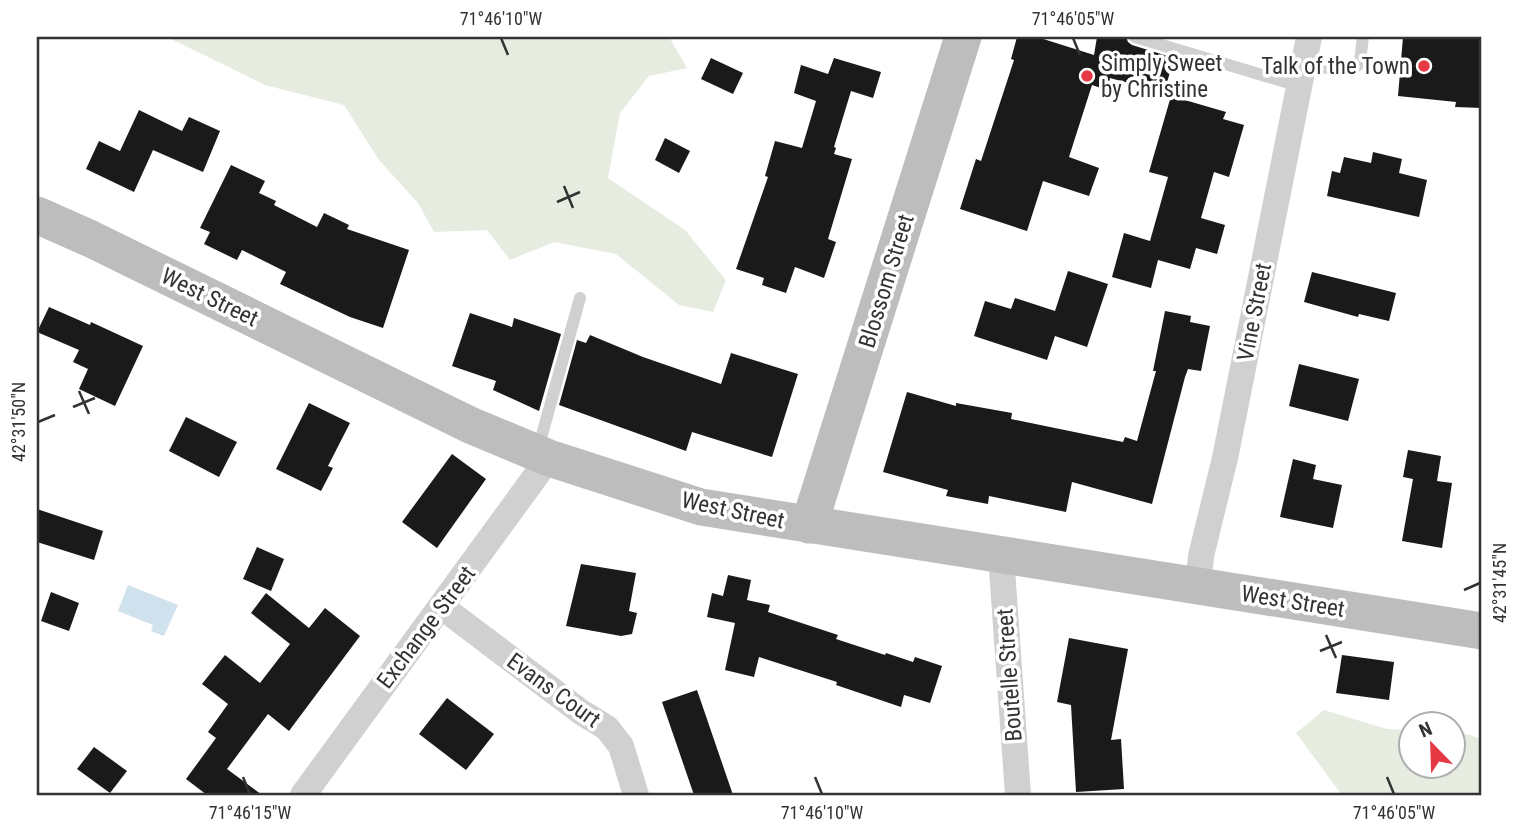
<svg xmlns="http://www.w3.org/2000/svg" width="1519" height="832" viewBox="0 0 1519 832" font-family="'Roboto Condensed',sans-serif">
  <style>
    .green { fill: #e6ecdf }
    .water { fill: #cfe2ee }
    .building { fill: #1a1a1a }
    .lines { fill: none; stroke-linecap: round; stroke-linejoin: round }
    .lane { stroke: #d0d0d0; stroke-width: 12 }
    .street { stroke: #d0d0d0; stroke-width: 26 }
    .secondary { stroke: #bdbdbd; stroke-width: 37 }
    .ticks { fill: none; stroke: #333; stroke-width: 2.5 }
    .poi-dot { fill: #e63946; stroke: #fff; stroke-width: 2.5 }
    .labels { text-anchor: middle; stroke-width: 7; stroke-linejoin: round; paint-order: stroke }
    .poi-label { font-size: 23px; fill: #333; stroke: #fff; text-anchor: start }
    .street-label { font-size: 23px; fill: #333; stroke: #fff }
    .neatline { fill: none; stroke: #333; stroke-width: 2.5 }
    .ticks-label { font-size: 18px; text-anchor: middle; fill: #333 }
  </style>
  <rect width="100%" height="100%" fill="#fff"/>
  <g class="green">
    <path d="M167 37H669L687 68 649 76 620 113 608 178 685 230 726 280 713 312 679 305 616 254 554 242 510 260 487 230 434 232 418 203 379 160 344 105 265 85Z"/>
    <path d="M1324 710 1387 729 1410 730V766H1452L1453 730 1482 739V795H1342L1296 733Z"/>
  </g>
  <path class="water" d="M128 585 178 605 164 636 151 631 153 625 118 611Z"/>
  <g class="building">
    <path d="M1017 37H1037L1094 55 1097 37H1126L1128 42 1132 45 1174 58 1164 93 1110 78 1107 90 1092 85 1069 157 1099 168 1089 196 1043 181 1027 231 960 209 976 159 981 161 1014 60 1011 59Z"/>
    <path d="M1403 37H1482V108L1455 107 1456 102 1398 96Z"/>
    <path d="M711 58 743 73 733 94 701 79Z"/>
    <path d="M834 58 881 72 873 98 851 91 834 147 836 148 834 154 852 159 828 239 836 242 824 278 795 267 786 293 762 285 764 278 736 269 768 177 765 176 775 141 802 148 816 101 794 93 801 65 828 74Z"/>
    <path d="M1171 96 1226 112 1223 119 1244 125 1229 177 1214 172 1201 218 1225 225 1217 254 1196 248 1190 269 1158 260 1151 288 1112 277 1124 233 1150 241 1168 177 1149 172Z"/>
    <path d="M139 110 182 131 189 117 220 131 203 172 153 150 134 192 86 169 99 141 120 151Z"/>
    <path d="M665 138 690 151 679 173 655 160Z"/>
    <path d="M1373 152 1402 159 1399 173 1427 180 1419 217 1327 196 1332 171 1340 173 1344 157 1371 163Z"/>
    <path d="M231 165 265 181 259 193 276 201 274 205 317 227 324 213 349 225 347 229 409 250 383 328 350 317 280 284 286 272 242 250 237 260 204 244 210 232 200 228Z"/>
    <path d="M1068 271 1108 284 1087 347 1055 336 1047 360 974 336 985 301 1011 309 1015 298 1055 311Z"/>
    <path d="M1312 272 1396 293 1389 321 1359 314 1358 317 1304 302Z"/>
    <path d="M49 307 90 325 91 322 143 346 115 406 79 389 88 369 73 362 79 350 37 332Z"/>
    <path d="M1165 311 1191 316 1190 322 1210 326 1201 371 1188 369 1185 377 1152 504 1072 482 1066 512 989 496 988 504 946 496 948 490 883 472 907 392 956 406V403L1012 413 1011 419 1123 442 1125 437 1137 441 1156 371H1153Z"/>
    <path d="M470 313 512 327 514 318 561 334 539 411 493 390 496 381 452 366Z"/>
    <path d="M590 335 643 357 721 384 731 353 798 374 772 457 692 432 686 451 559 405 577 340 586 343Z"/>
    <path d="M1299 364 1359 379 1348 421 1289 406Z"/>
    <path d="M309 403 350 423 328 466 333 468 321 491 276 469Z"/>
    <path d="M186 417 237 442 219 477 169 451Z"/>
    <path d="M1408 450 1441 456 1437 481 1452 483 1442 548 1402 541 1413 479 1403 477Z"/>
    <path d="M452 454 486 479 437 548 402 522Z"/>
    <path d="M1293 459 1316 465 1313 479 1342 485 1333 528 1280 517Z"/>
    <path d="M37 509 103 531 94 560 37 542Z"/>
    <path d="M257 547 284 559 271 591 243 579Z"/>
    <path d="M581 564 636 573 629 611 637 613 632 634 621 636 566 626Z"/>
    <path d="M728 575 751 580 747 600 770 605 768 612 838 635 836 639 885 655 886 653 913 662 915 657 942 666 930 703 904 695 901 707 836 685 837 682 759 657 754 677 725 670 735 623 707 617 712 593 723 596Z"/>
    <path d="M51 592 79 603 69 631 41 621Z"/>
    <path d="M266 593 309 628 325 608 360 636 289 731 268 714 227 769 262 795H207L186 779 216 738 208 732 228 704 202 684 225 655 260 683 290 644 251 613Z"/>
    <path d="M1069 638 1128 649 1111 740 1121 739 1124 789 1076 792 1071 705 1057 702Z"/>
    <path d="M1342 655 1394 662 1389 700 1336 693Z"/>
    <path d="M697 690 733 795H694L662 702Z"/>
    <path d="M447 698 494 734 466 770 419 734Z"/>
    <path d="M94 747 127 771 110 793 77 769Z"/>
  </g>
  <g class="lines">
    <g class="lane">
      <path d="M1135 37 1299 86"/>
      <path d="M1304 64 1346 71 1357 66 1360 61 1363 37"/>
      <path d="M538 449 580 298"/>
    </g>
    <g class="street">
      <path d="M1001 555 1018 795"/>
      <path d="M1198 587 1201 556 1225 458 1309 37"/>
      <path d="M442 607 581 712 607 728 621 746 636 795"/>
      <path d="M303 795 549 458"/>
    </g>
    <g class="secondary">
      <path d="M37 215 91 239 470 425 549 458 701 507 1482 631"/>
      <path d="M809 525 963 37"/>
    </g>
  </g>
  <path class="ticks" d="M501 38 508 55M1073 38 1080 55M564 186 573 208M557 202 580 192M79 391 89 414M73 407 95 398M38 422 55 415M1464 590 1480 583M1326 635 1336 658M1320 651 1342 642M243 777 250 794M815 777 822 794M1387 777 1394 794"/>
  <g class="poi-dot">
    <circle cx="1424" cy="66" r="7"/>
    <circle cx="1087" cy="76" r="7"/>
  </g>
  <g class="labels">
    <g class="poi-label">
      <text x="1101" y="71">Simply Sweet<tspan x="1101" dy="26">by Christine</tspan></text>
      <text x="1410" y="74" text-anchor="end">Talk of the Town</text>
    </g>
    <g class="street-label">
      <text transform="translate(886 281) rotate(-73)" y="8">Blossom Street</text>
      <text transform="translate(210 297) rotate(26)" y="8">West Street</text>
      <text transform="translate(1254 312) rotate(-79)" y="8">Vine Street</text>
      <text transform="translate(733 510) rotate(12)" y="8">West Street</text>
      <text transform="translate(1293 601) rotate(9)" y="8">West Street</text>
      <text transform="translate(426 627) rotate(-53)" y="8">Exchange Street</text>
      <text transform="translate(1009 675) rotate(-94)" y="8">Boutelle Street</text>
      <text transform="translate(554 690) rotate(36)" y="8">Evans Court</text>
    </g>
  </g>
  <rect width="1519" height="832" fill="none" stroke="#ffffff" stroke-width="77"/>
  <g transform="translate(1432 745) rotate(337)"><circle r="33" fill="#ffffff" stroke="#adadad" stroke-width="2"/>
  <path d="M0-5L12 26L0 18L-12 26Z" fill="#e63946"/>
  <text y="-10" font-size="19" font-weight="bold" text-anchor="middle" fill="#333333">N</text>
  </g>
  <rect x="38" y="38" width="1442" height="756" class="neatline"/>
  <g class="ticks-label">
    <text x="501" y="25">71°46'10"W</text>
    <text x="1073" y="25">71°46'05"W</text>
    <text transform="translate(19 422) rotate(-90)" y="6">42°31'50"N</text>
    <text transform="translate(1500 583) rotate(-90)" y="6">42°31'45"N</text>
    <text x="250" y="819">71°46'15"W</text>
    <text x="822" y="819">71°46'10"W</text>
    <text x="1394" y="819">71°46'05"W</text>
  </g>
</svg>
